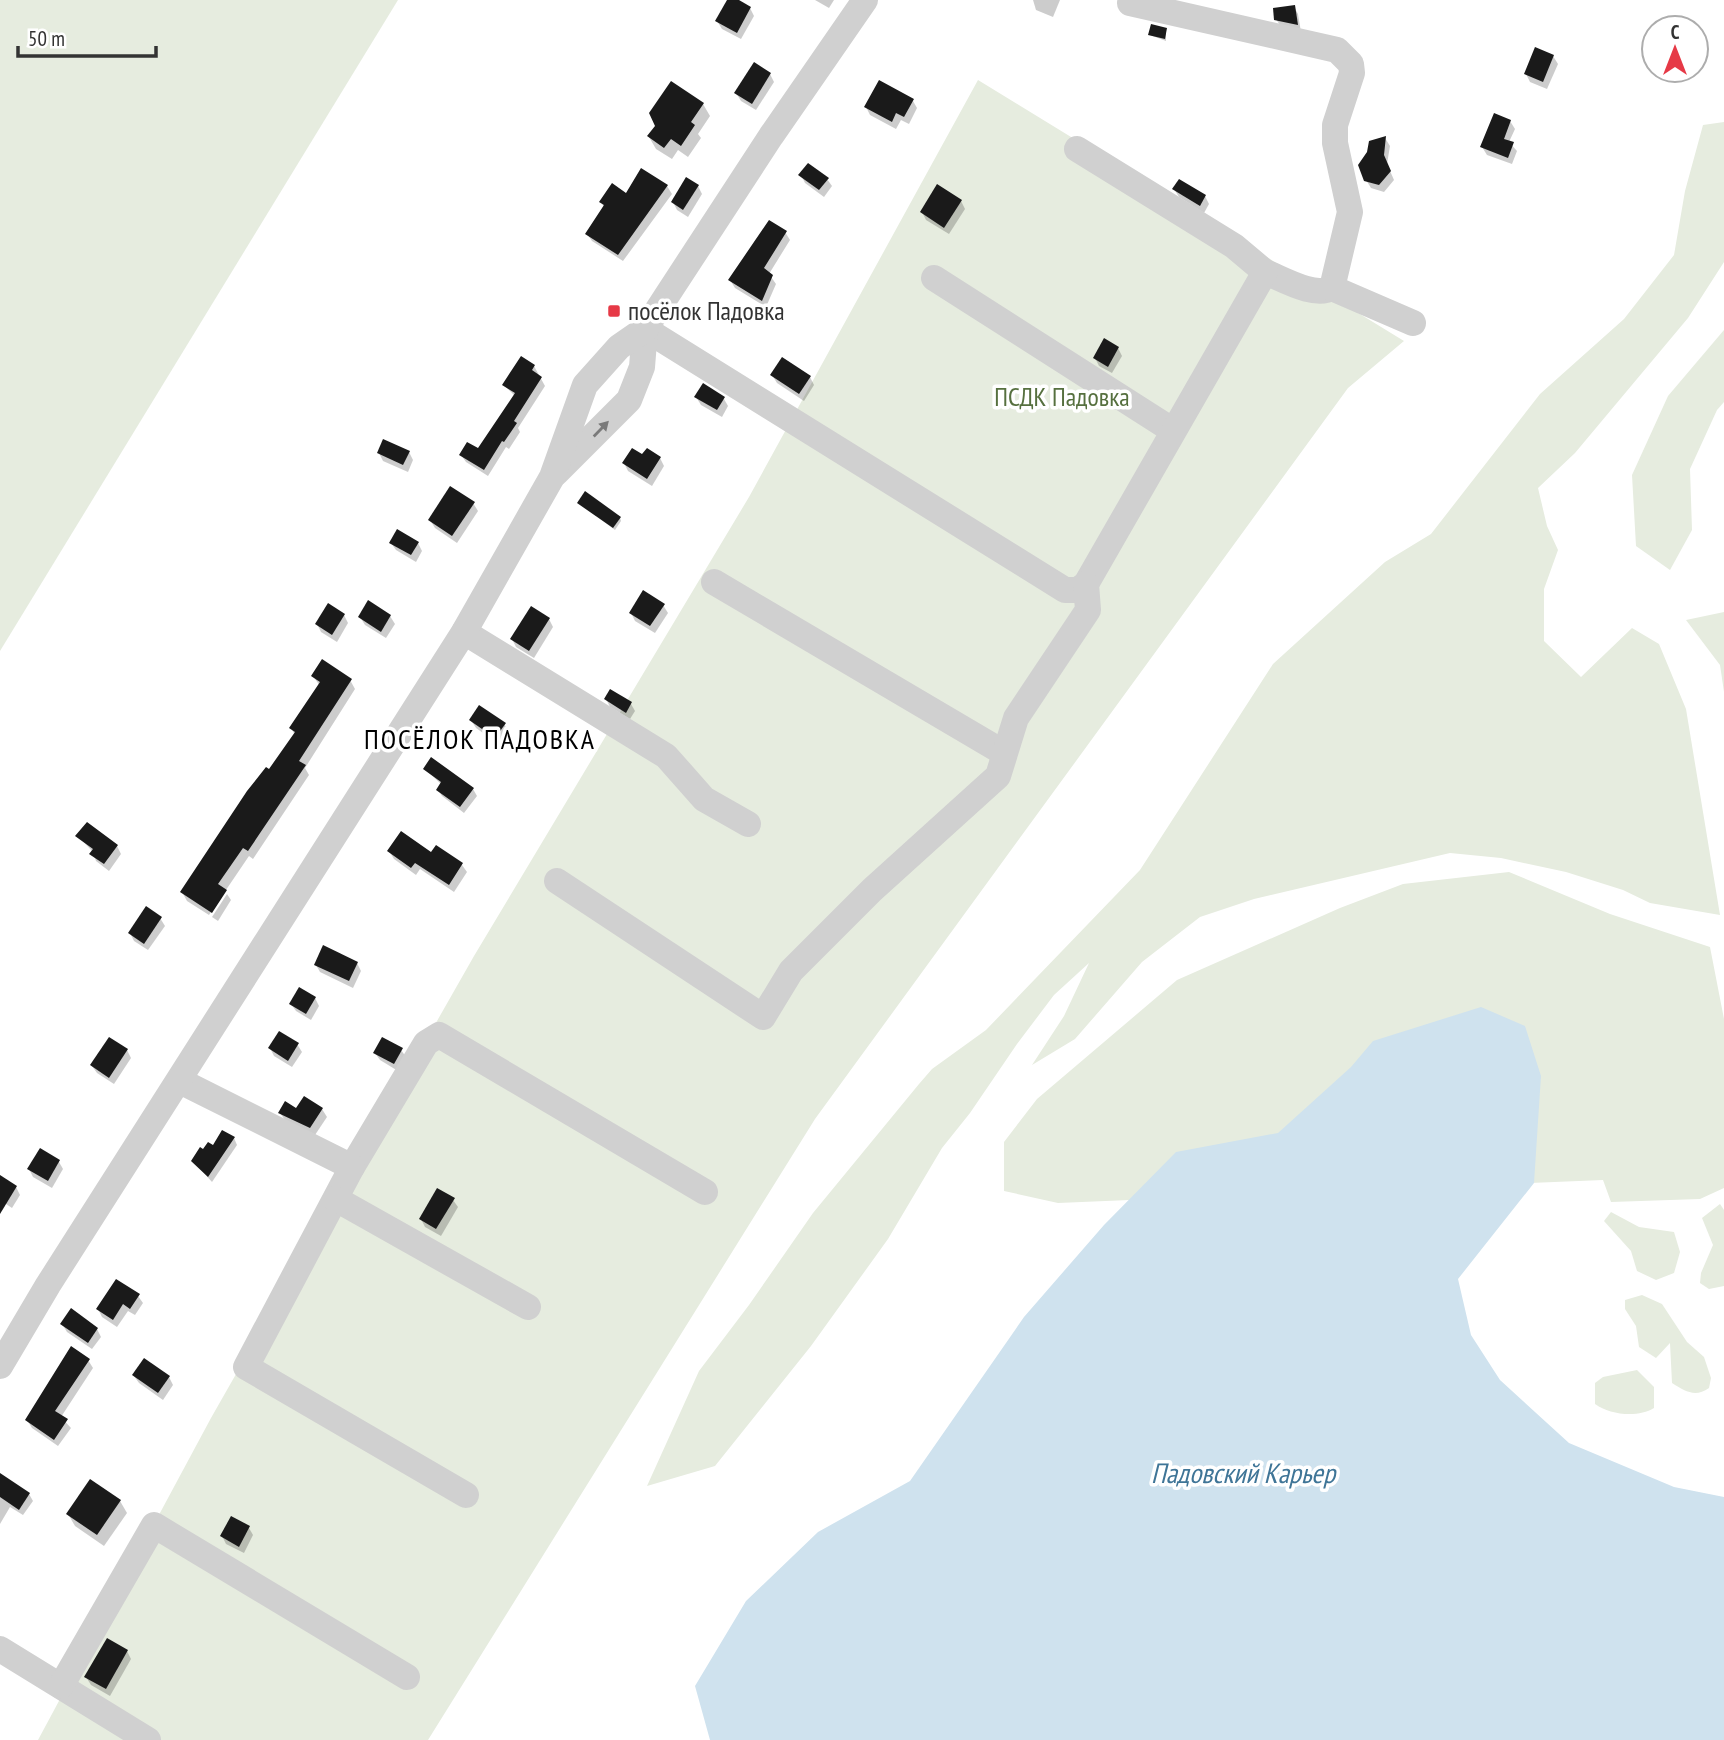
<svg xmlns="http://www.w3.org/2000/svg" width="1724" height="1740" viewBox="0 0 1724 1740" font-family="'PT Sans Narrow',sans-serif">
  <style>
    .green { fill: #e6ecdf }
    .water { fill: #cfe2ee }
    .shadow { fill: #0003 }
    .building { fill: #1a1a1a }
    .lines { fill: none; stroke-linecap: round; stroke-linejoin: round }
    .minor { stroke: #d0d0d0; stroke-width: 26 }
    .oneway { fill: #7a7a7a }
    .poi-dot { fill: #e63946; stroke: #fff; stroke-width: 2.5 }
    .labels { text-anchor: middle; stroke-width: 7; stroke-linejoin: round; paint-order: stroke }
    .poi-label { font-size: 26px; fill: #333; stroke: #fff; text-anchor: start }
    .park-label { font-size: 26px; fill: #56703f; stroke: #fff }
    .neighbourhood-label { font-size: 28px; letter-spacing: 2px; fill: #000; stroke: #fff }
    .water-label { font-size: 28px; font-style: italic; fill: #3f7597; stroke: #fff }
  </style>
  <rect width="100%" height="100%" fill="#fff"/>
  <g class="green">
    <path d="M0 0H398L0 651Z"/>
    <path d="M978 80 1404 341 1348 388 815 1119 428 1740H38L211 1418 474 956 749 497Z"/>
    <path d="M1724 122V262L1688 318 1575 453 1538 488 1547 526 1558 550 1544 589V641L1581 677 1632 628 1659 644 1686 709 1720 915 1650 903 1623 890 1566 872 1501 858 1450 853 1254 899 1200 917 1142 962 1075 1039 1032 1065 1064 1016 1089 963 1054 995 1017 1044 970 1113 942 1148 888 1239 811 1346 715 1466 647 1486 699 1371 749 1305 813 1213 919 1084 932 1069 986 1030 1140 870 1273 664 1385 562 1431 534 1540 394 1624 319 1674 255 1685 191 1703 125Z"/>
    <path d="M1724 330V402L1717 410 1690 469 1692 530 1670 570 1636 546 1632 475 1668 396Z"/>
    <path d="M1724 612V692L1720 665 1686 620Z"/>
    <path d="M1509 872 1610 914 1710 947 1724 1019V1188L1700 1199 1611 1202 1603 1180 1058 1203 1004 1191V1142L1037 1099 1177 980 1340 908 1403 884Z"/>
    <path d="M1720 1204 1724 1210V1286L1709 1289 1700 1283 1701 1273 1713 1245 1702 1218Z"/>
    <path d="M1611 1212 1639 1227 1674 1232 1680 1252 1674 1273 1656 1280 1637 1271 1631 1251 1604 1221Z"/>
    <path d="M1642 1295 1662 1304 1687 1342 1704 1357 1711 1378 1709 1388C1695 1398 1685 1391 1672 1383L1670 1343 1656 1358 1639 1347 1636 1326 1625 1309V1300Z"/>
    <path d="M1637 1370 1654 1387V1408C1638 1418 1610 1415 1595 1404V1383L1603 1377Z"/>
  </g>
  <path class="water" d="M1481 1007 1525 1026 1541 1076 1534 1183 1458 1279 1471 1335 1500 1380 1569 1443 1674 1487 1724 1497V1740H710L695 1686 746 1601 818 1532 910 1481 1024 1317 1104 1225 1176 1152 1278 1133 1351 1067 1373 1041Z"/>
  <g class="shadow">
    <path d="M729 0 750 8 754 16 741 39 722 29 717 21Z"/>
    <path d="M815 0H834L829 8Z"/>
    <path d="M1033 0H1060L1053 17 1036 10Z"/>
    <path d="M1294 7 1298 14 1301 32 1281 27 1276 19Z"/>
    <path d="M1166 29V41L1150 35Z"/>
    <path d="M1553 56 1558 64 1547 89 1530 82 1526 74Z"/>
    <path d="M770 74 774 82 756 110 741 101 736 93Z"/>
    <path d="M913 101 917 108 909 124 901 120 896 129 870 115 866 107Z"/>
    <path d="M703 104 710 116 698 134 701 138 688 157 678 150 672 159 656 149 649 137Z"/>
    <path d="M1510 121 1515 129 1509 142 1517 151 1512 164 1487 155 1482 147Z"/>
    <path d="M1385 138 1390 146 1387 164 1394 180 1384 192 1371 188 1366 180Z"/>
    <path d="M801 175 827 179 832 186 824 197 805 183Z"/>
    <path d="M667 186 672 194 623 261 592 241 587 234 604 207 601 202Z"/>
    <path d="M698 186 702 194 688 217 677 210 673 202Z"/>
    <path d="M1174 189 1205 196 1209 204 1204 213 1179 197Z"/>
    <path d="M961 201 965 209 949 234 926 220 922 212Z"/>
    <path d="M785 232 790 240 769 274 776 284 766 307 735 288 730 280Z"/>
    <path d="M1118 348 1122 356 1112 373 1099 366 1095 358Z"/>
    <path d="M521 358 534 366 545 386 518 428 520 432 509 449 506 447 488 476 466 462 461 455 478 451 515 396 504 385Z"/>
    <path d="M772 375 810 377 814 385 804 401 777 383Z"/>
    <path d="M696 397 724 399 728 406 722 417 701 405Z"/>
    <path d="M409 452 413 460 408 472 383 461 379 453Z"/>
    <path d="M660 458 664 466 652 486 628 471 624 463Z"/>
    <path d="M473 503 478 511 457 543 435 528 430 520Z"/>
    <path d="M579 503 620 518 621 521 615 530Z"/>
    <path d="M391 543H418L422 551 416 562 396 550Z"/>
    <path d="M663 605 668 613 655 633 635 621 631 613Z"/>
    <path d="M344 615 348 623 337 642 321 632 317 624Z"/>
    <path d="M390 616 395 624 386 638 365 625 360 617Z"/>
    <path d="M549 619 553 627 534 658 516 647 512 639Z"/>
    <path d="M313 676 350 680 355 689 305 768 309 775 253 859 249 856 209 915 187 901 182 892 295 735 291 728 320 686Z"/>
    <path d="M606 699 631 704 635 711 630 719 610 707Z"/>
    <path d="M471 720 504 724 509 732 500 745 476 728Z"/>
    <path d="M425 769 473 789 477 796 464 813 442 796 438 790 442 785Z"/>
    <path d="M78 836 117 846 121 854 109 871 96 861 93 852Z"/>
    <path d="M436 847 462 865 467 872 454 892 420 869 416 875 394 859 389 851 432 854Z"/>
    <path d="M227 894 231 900 218 921 212 917Z"/>
    <path d="M160 918 165 926 148 950 134 941 130 933Z"/>
    <path d="M357 963 361 971 353 988 320 972 316 965Z"/>
    <path d="M315 998 319 1006 311 1020 296 1011 291 1004Z"/>
    <path d="M297 1044 302 1052 292 1067 274 1056 270 1048Z"/>
    <path d="M127 1050 131 1058 114 1084 97 1073 92 1066Z"/>
    <path d="M401 1050 406 1057 398 1071 380 1060 375 1053Z"/>
    <path d="M322 1109 327 1117 315 1135 285 1120 280 1113Z"/>
    <path d="M234 1138 237 1145 212 1182 193 1161Z"/>
    <path d="M59 1162 63 1169 52 1188 33 1177 29 1169Z"/>
    <path d="M0 1177 16 1187 20 1195 12 1208 0 1200Z"/>
    <path d="M453 1200 458 1207 441 1236 425 1227 421 1219Z"/>
    <path d="M138 1296 143 1303 135 1315 128 1311 117 1327 102 1317 98 1309Z"/>
    <path d="M62 1324 97 1329 101 1337 92 1349 67 1332Z"/>
    <path d="M88 1360 93 1368 61 1417 71 1428 58 1446 32 1428 27 1420Z"/>
    <path d="M134 1376 169 1377 173 1385 163 1400 139 1383Z"/>
    <path d="M0 1475 29 1494 33 1501 23 1515 10 1507 0 1524Z"/>
    <path d="M120 1501 127 1513 104 1546 75 1526 68 1514Z"/>
    <path d="M249 1528 253 1535 244 1553 226 1544 222 1536Z"/>
    <path d="M127 1651 131 1659 110 1696 91 1685 86 1677Z"/>
  </g>
  <g class="building">
    <path d="M727 0H739L751 7 737 33 715 21Z"/>
    <path d="M1295 5 1298 25 1274 20 1273 8Z"/>
    <path d="M1151 24 1167 28 1165 39 1148 35Z"/>
    <path d="M1535 47 1554 55 1543 82 1524 74Z"/>
    <path d="M754 62 771 73 752 104 734 93Z"/>
    <path d="M879 80 914 99 904 117 896 113 892 122 864 107Z"/>
    <path d="M671 81 704 103 691 122 695 125 681 146 671 139 664 148 647 136 655 126 649 113Z"/>
    <path d="M1494 113 1511 120 1504 139 1514 142 1508 158 1480 147Z"/>
    <path d="M1386 136 1384 155 1391 171 1379 185 1364 181 1358 165 1367 152 1369 141Z"/>
    <path d="M808 163 829 178 819 190 798 175Z"/>
    <path d="M641 168 668 185 618 255 585 234 604 205 599 202 612 183 626 193Z"/>
    <path d="M686 177 699 185 683 210 671 202Z"/>
    <path d="M1179 179 1206 195 1200 206 1172 189Z"/>
    <path d="M937 184 962 200 944 228 920 212Z"/>
    <path d="M769 220 787 231 764 268 773 275 762 301 728 280Z"/>
    <path d="M1104 338 1119 347 1108 367 1093 358Z"/>
    <path d="M521 356 535 365 532 370 542 377 514 421 517 423 504 442 502 441 484 470 459 455 467 442 478 448 515 393 502 385Z"/>
    <path d="M782 357 811 376 799 394 770 375Z"/>
    <path d="M703 383 725 397 717 410 694 397Z"/>
    <path d="M383 439 410 451 403 465 377 453Z"/>
    <path d="M632 448 642 454 647 448 661 457 647 479 622 463Z"/>
    <path d="M450 486 475 502 452 536 428 520Z"/>
    <path d="M585 491 621 517 613 528 577 503Z"/>
    <path d="M397 529 419 542 411 555 389 543Z"/>
    <path d="M643 590 665 604 650 626 629 613Z"/>
    <path d="M368 600 391 615 381 632 358 617Z"/>
    <path d="M328 603 345 614 332 635 315 624Z"/>
    <path d="M531 606 550 618 529 651 510 639Z"/>
    <path d="M322 659 352 679 299 761 306 765 248 851 243 848 218 884 227 890 212 913 180 892 247 791 266 767 269 769 295 732 289 728 320 682 311 676Z"/>
    <path d="M610 689 632 702 626 713 604 699Z"/>
    <path d="M479 705 506 723 495 738 469 720Z"/>
    <path d="M431 757 474 788 460 807 436 790 441 782 423 769Z"/>
    <path d="M87 822 118 845 104 864 89 854 93 849 75 836Z"/>
    <path d="M401 831 431 852 436 845 463 863 449 885 415 863 411 868 387 851Z"/>
    <path d="M146 906 162 917 144 944 128 933Z"/>
    <path d="M323 945 358 962 349 981 314 965Z"/>
    <path d="M299 987 316 997 306 1014 289 1004Z"/>
    <path d="M279 1031 299 1043 288 1061 268 1048Z"/>
    <path d="M109 1037 128 1049 109 1078 90 1065Z"/>
    <path d="M382 1037 403 1048 394 1064 373 1053Z"/>
    <path d="M304 1096 323 1108 310 1128 278 1113 285 1101 296 1108Z"/>
    <path d="M222 1130 235 1137 208 1177 191 1161 200 1147 203 1149 208 1142 213 1145Z"/>
    <path d="M40 1148 60 1160 48 1181 27 1169Z"/>
    <path d="M0 1175 17 1186 0 1214Z"/>
    <path d="M437 1188 455 1198 436 1229 419 1219Z"/>
    <path d="M116 1279 140 1294 130 1309 123 1304 113 1320 96 1309Z"/>
    <path d="M71 1308 98 1328 88 1343 60 1324Z"/>
    <path d="M71 1346 90 1359 55 1411 68 1419 54 1440 25 1420Z"/>
    <path d="M144 1358 170 1376 158 1393 132 1375Z"/>
    <path d="M0 1473 30 1493 19 1510 0 1497Z"/>
    <path d="M90 1479 121 1500 97 1535 66 1514Z"/>
    <path d="M231 1516 250 1526 239 1547 220 1536Z"/>
    <path d="M107 1638 128 1650 106 1689 84 1677Z"/>
  </g>
  <g class="lines">
    <g class="minor">
      <path d="M1130 3 1337 50 1351 64 1352 73 1335 125V143L1350 212 1332 288C1314 298 1283 279 1265 272"/>
      <path d="M934 278 1172 430"/>
      <path d="M1332 288 1413 323"/>
      <path d="M645 329 1065 590H1078L1086 584 1265 272 1234 246 1077 149"/>
      <path d="M556 473 629 400 642 367 645 329"/>
      <path d="M714 582 1004 753"/>
      <path d="M464 632 666 756 704 799 748 824"/>
      <path d="M557 881 763 1017 791 971 872 890 998 776 1016 718 1088 610 1086 584"/>
      <path d="M180 1081 352 1167 426 1043 439 1035 705 1192"/>
      <path d="M352 1167 246 1367 466 1495"/>
      <path d="M336 1199 528 1307"/>
      <path d="M0 1366 48 1285 464 632 552 477 585 385 619 347 645 329 771 136 865 0"/>
      <path d="M0 1649 148 1740"/>
      <path d="M61 1686 154 1525 407 1677"/>
    </g>
  </g>
  <defs><path id="oneway-solid" d="M-6-.8H1V-3.2L6.5 0L1 3.2V.8H-6Z" transform="scale(1.75)"/></defs>
  <use class="oneway" href="#oneway-solid" transform="translate(601 429) rotate(-46)"/>
  <rect class="poi-dot" x="607" y="304" width="14" height="14" rx="3.5"/>
  <g class="labels">
    <g class="poi-label">
      <text x="628" y="320">посёлок Падовка</text>
    </g>
    <g class="park-label">
      <text x="1062" y="406">ПСДК Падовка</text>
    </g>
    <g class="neighbourhood-label">
      <text x="480" y="749">ПОСЁЛОК ПАДОВКА</text>
    </g>
    <g class="water-label">
      <text x="1243" y="1483">Падовский Карьер</text>
    </g>
  </g>
  <g transform="translate(1675 49)"><circle r="33" fill="#ffffff" stroke="#adadad" stroke-width="2"/>
  <path d="M0-5L12 26L0 18L-12 26Z" fill="#e63946"/>
  <text y="-10" font-size="19" font-weight="bold" text-anchor="middle" fill="#333333">С</text>
  </g>
  <path d="M18 46v10h138v-10" fill="none" stroke="#333333" stroke-width="3.5"/>
  <text x="28" y="46" font-size="21" fill="#333333" stroke="#ffffff" stroke-width="5" paint-order="stroke">50 m</text>
</svg>
